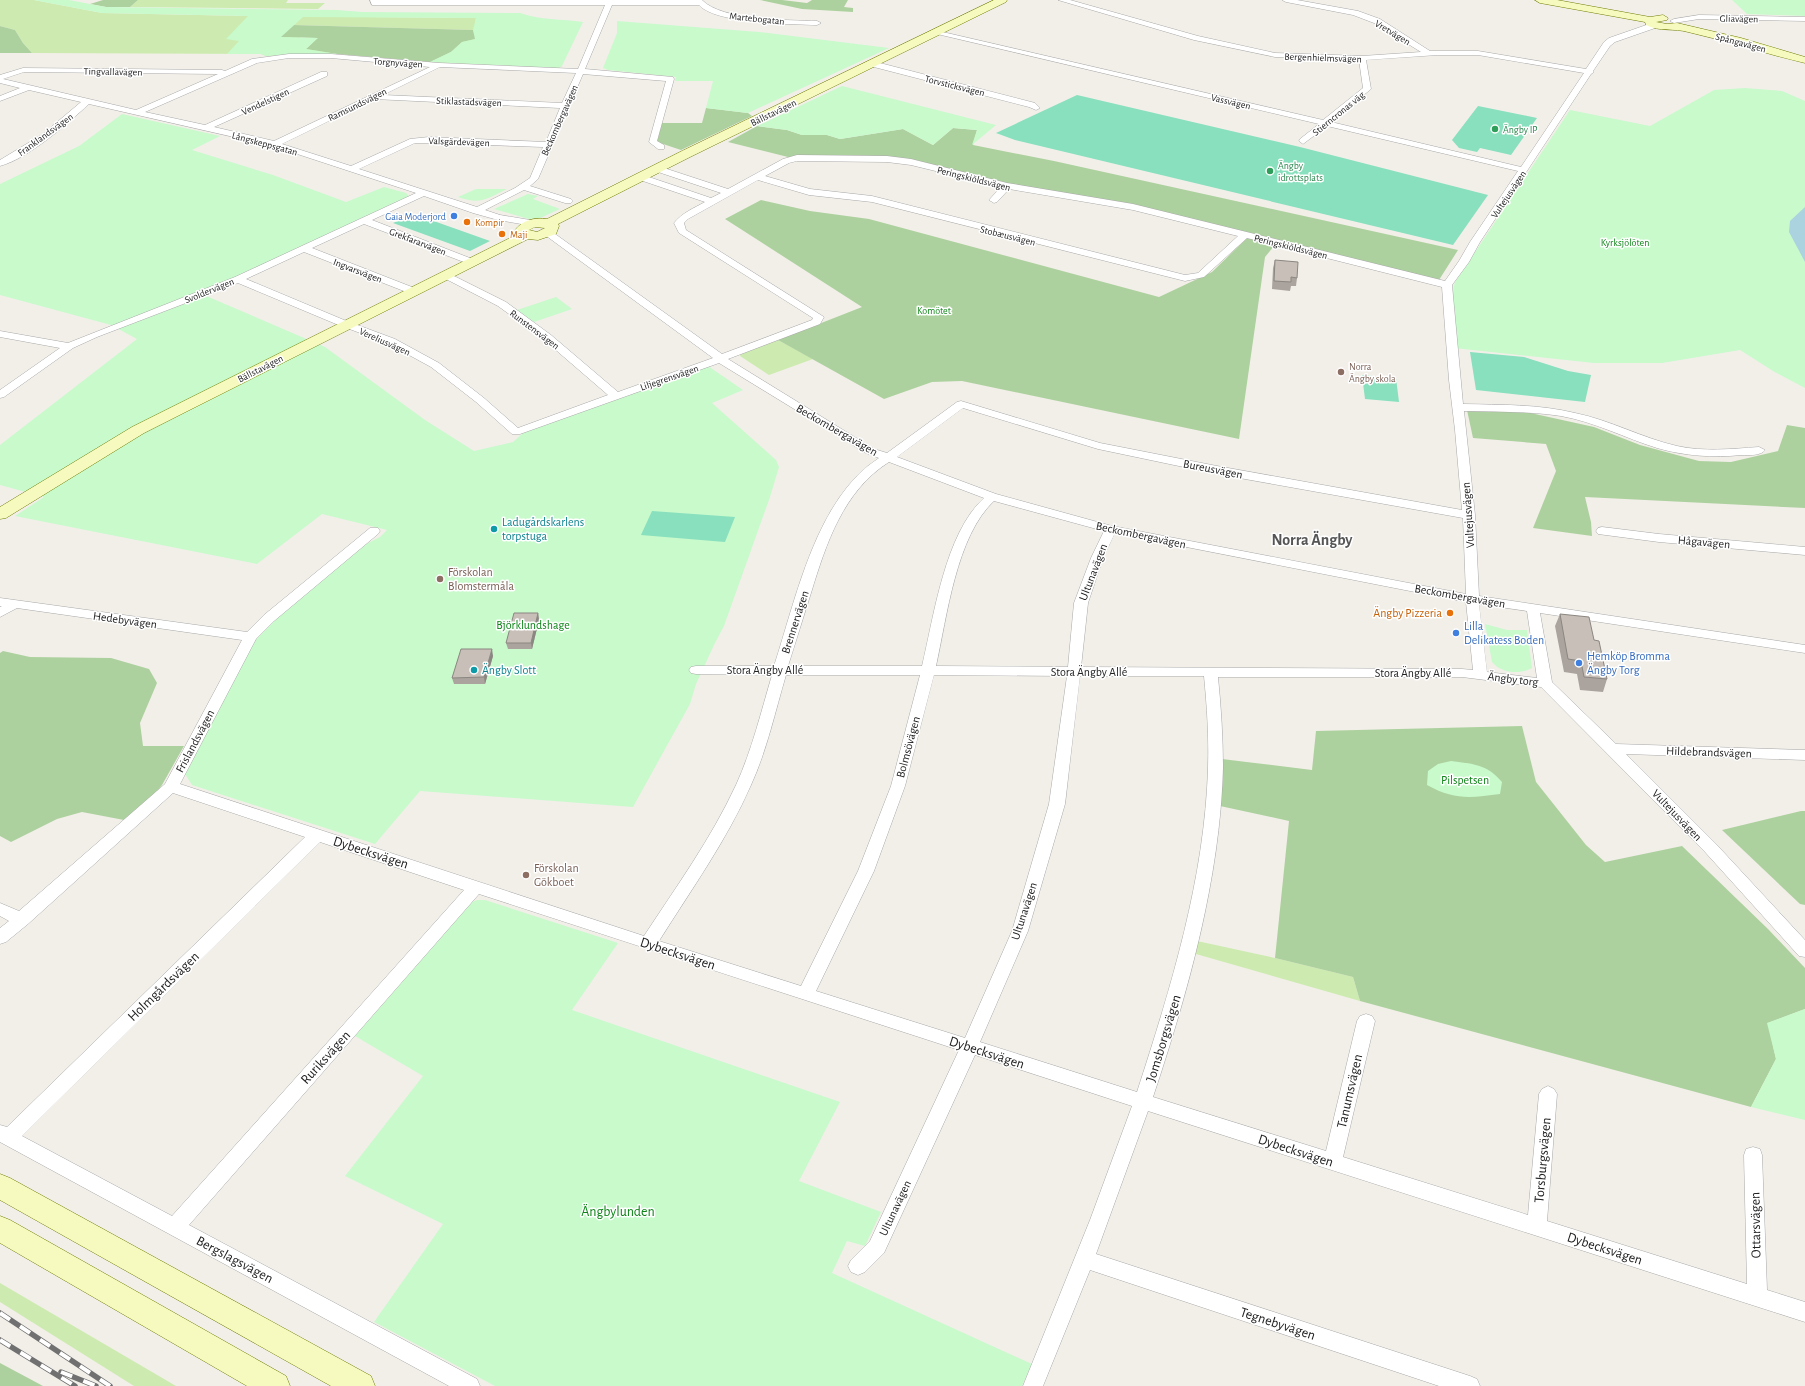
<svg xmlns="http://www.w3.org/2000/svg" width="1805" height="1386" viewBox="0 0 1805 1386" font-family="'Alegreya Sans',sans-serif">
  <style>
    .grass { fill: #cdebb0 }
    .forest { fill: #add19e }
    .park { fill: #c8facc }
    .pitch { fill: #88e0be }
    .water { fill: #aad3df }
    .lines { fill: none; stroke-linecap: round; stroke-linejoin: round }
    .street-casing { stroke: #a9a9a9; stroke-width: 1 }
    .secondary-casing { stroke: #707d05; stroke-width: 1 }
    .street { fill: #fff; fill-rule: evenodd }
    .secondary { fill: #f7fabf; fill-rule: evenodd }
    .rail-casing { stroke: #707070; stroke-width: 5.5 }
    .rail { stroke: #fff; stroke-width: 4; stroke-dasharray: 12; stroke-linecap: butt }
    .wall { fill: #aba49e }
    .shaded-wall { fill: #8b8681 }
    .building { fill: #c7bfb8; stroke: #8b8681 }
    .leisure-dot { fill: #2e9e5b; stroke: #fff; stroke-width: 1.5 }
    .shop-dot { fill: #3f7fe0; stroke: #fff; stroke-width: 1.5 }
    .food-dot { fill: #e8710a; stroke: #fff; stroke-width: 1.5 }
    .education-dot { fill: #8d6e63; stroke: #fff; stroke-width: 1.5 }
    .culture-dot { fill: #0f9aa8; stroke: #fff; stroke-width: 1.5 }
    .labels { text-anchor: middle; stroke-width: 3; stroke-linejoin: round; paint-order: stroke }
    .far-street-label { font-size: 10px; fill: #222; stroke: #fff }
    .far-leisure-label { font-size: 10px; fill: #27864d; stroke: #fff; text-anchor: start }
    .far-shop-label { font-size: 10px; fill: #366cbe; stroke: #fff; text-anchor: end }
    .far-food-label { font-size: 10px; fill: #c56008; stroke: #fff; text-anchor: start }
    .far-park-label { font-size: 10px; fill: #0c8416; stroke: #fff }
    .far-education-label { font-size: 10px; fill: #785e54; stroke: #fff; text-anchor: start }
    .street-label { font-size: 12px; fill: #222; stroke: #fff }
    .culture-label { font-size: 12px; fill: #0d838f; stroke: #fff; text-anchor: start }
    .education-label { font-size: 12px; fill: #785e54; stroke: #fff; text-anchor: start }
    .food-label { font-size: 12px; fill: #c56008; stroke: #fff; text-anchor: end }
    .park-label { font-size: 12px; fill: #0c8416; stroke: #fff }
    .shop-label { font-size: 12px; fill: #366cbe; stroke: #fff; text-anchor: start }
    .near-street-label { font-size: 14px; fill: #222; stroke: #fff }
    .near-park-label { font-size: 14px; fill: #0c8416; stroke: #fff }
    .district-label { font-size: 16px; font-weight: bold; fill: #555; stroke: #fff }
  </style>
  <rect width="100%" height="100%" fill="#f2efe9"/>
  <g class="grass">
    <path d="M0 0H34L102 13 248 16 476 18 475 24 562 66 558 68 430 62 451 52 473 30 293 25 306 48 337 54H295L266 56 261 54 32 53 23 43 15 30 0 26Z"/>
    <path d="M138 0H288L286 3H325L318 9 130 7Z"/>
    <path d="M778 340 813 359 769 375 740 356 741 354Z"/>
    <path d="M1197 941 1275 958 1353 977 1360 1001 1196 954Z"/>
    <path d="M0 1283 176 1386H134L0 1302Z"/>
  </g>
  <g class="forest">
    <path d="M103 0H138L130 7H106L90 4Z"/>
    <path d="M760 0H782L807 3 812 0H848L844 7 853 8V12L802 9Z"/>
    <path d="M293 25 473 30 476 39 462 42 451 52 430 62 337 54 306 49 317 38 280 37Z"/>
    <path d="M0 26 15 30 23 43 32 53H0Z"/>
    <path d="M706 108 748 113 752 116 681 150 657 142 662 123H702Z"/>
    <path d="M757 126 787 130 802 135H827L840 139 903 129 933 145 953 128 977 130 973 145 1054 161 1458 250 1439 280 1124 204 1011 185 932 165 856 156 788 157 728 142Z"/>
    <path d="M761 200 810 211 869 219 1159 297 1212 272 1247 238 1275 245 1265 257 1239 439 962 381 932 382 884 399 778 340 862 307 725 219Z"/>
    <path d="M1467 410 1526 412 1594 427 1640 445 1699 461 1731 462 1778 451 1787 425 1805 428V508L1585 497 1591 522 1592 536 1533 528 1556 471 1546 444 1473 438Z"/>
    <path d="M3 651 30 657 111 658 149 669 157 683 140 723 143 746H184L162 785 153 796 124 820 82 812 57 819 11 842 0 836V653Z"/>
    <path d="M1522 726 1536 782 1586 845 1605 862 1682 846 1768 929 1805 968V1009L1768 1023 1776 1059 1751 1107 1360 1001 1353 977 1275 958 1289 821 1220 806 1222 759 1312 770 1316 731Z"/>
    <path d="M1801 811H1805V905L1800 904 1722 830Z"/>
    <path d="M0 1363 43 1386H0Z"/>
  </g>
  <g class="park">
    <path d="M34 0H69L106 7 337 10 362 12 520 13C540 20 562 19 583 22L562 66 558 68 430 62 451 52 462 42 475 39 473 30 476 18 303 17 281 37 318 38 306 49 337 54H295L266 56 261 54H227L239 41 226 39 248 16 102 13Z"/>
    <path d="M1732 0H1805V16L1747 14Z"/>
    <path d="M617 21 759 32 889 48 748 113 706 108 713 81H675L676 77 608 70 603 68 617 33Z"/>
    <path d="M842 86 996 125 972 145 977 130 953 128 933 145 903 129 840 139 827 135H802L787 130 757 126Z"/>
    <path d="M1745 88 1782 91 1805 101V388L1773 371 1740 350 1662 363H1594L1454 348 1451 298 1455 282 1570 110 1650 126 1714 90Z"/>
    <path d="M122 114 220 136 192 150 273 175 346 202 384 187 406 193 409 196 234 278 197 292 325 347 425 420 474 451 513 442 523 433 708 366 743 390 712 403 776 460 779 467 770 497 724 626 714 645 696 684 690 704 633 807 420 791 375 844 192 785 185 774 187 767 248 649 260 632 317 583 364 545 380 537 387 530 322 514 257 564 15 516 44 497 0 485V445L137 339 111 325 0 295V184L79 146Z"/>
    <path d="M476 189H507C486 199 481 205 458 197Z"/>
    <path d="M528 194 538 196 533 199 560 209 540 218 529 219 494 209Z"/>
    <path d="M556 297 572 309 534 322 517 310Z"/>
    <path d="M1485 624 1507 630H1527L1532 668C1520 675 1501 673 1492 662Z"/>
    <path d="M1451 761C1473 764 1487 764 1502 782L1500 794C1470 798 1454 800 1427 785L1428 771 1438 764Z"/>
    <path d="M477 900H485L618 943 572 1010 840 1102 799 1181 881 1212 865 1246 847 1241 832 1273 1032 1364 1022 1386H495L374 1322 443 1224 345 1176 423 1076 355 1036 470 903Z"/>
    <path d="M1805 1009V1120L1751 1107 1776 1059 1767 1023Z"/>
  </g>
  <g class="pitch">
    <path d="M1077 95 1300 147 1488 195 1453 245 1015 140 996 133Z"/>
    <path d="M1478 106 1537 118 1511 155 1480 148 1477 152 1459 148 1452 140Z"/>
    <path d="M414 214 490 241 470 251 393 223Z"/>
    <path d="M1470 352 1524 357 1568 371 1591 375 1585 402 1476 390Z"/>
    <path d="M1362 375 1396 378 1399 402 1365 399Z"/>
    <path d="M652 511 735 517 725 542 641 535Z"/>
  </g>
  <path class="water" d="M1805 207V262L1789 232 1790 221Z"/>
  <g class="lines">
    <g class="street-casing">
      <g id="street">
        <path d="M370 0H702C722 21 789 20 817 21L821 23 817 25C791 24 716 24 699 5H612L585 69 673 77 674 79 657 141 664 145V149H658L649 142 666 81 583 74 538 179 530 186 571 199 573 201 571 203H565L524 190 485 210 500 215 536 221 538 223 533 226 498 220 473 213 424 196 372 220 475 260 477 262 475 264H469L364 224 312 248 417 289 418 291 417 293H409L304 252 246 279 344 320 395 339 439 363 484 398 518 428 608 395 543 339 498 306 442 277 440 275 442 273H448L506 302 551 335 618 392 713 358 545 235 543 233 545 231H551L722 354 812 320 813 318 679 233 674 223C682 213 694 208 705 202L637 179 636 177 637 175H643L711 198 721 193 655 171 654 169 655 167H661L728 189 783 159 797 155 887 156 911 159 1007 183 1133 204 1445 281 1459 261 1470 242 1518 171 1327 126 1303 144 1299 141 1300 139 1319 124 937 34 933 32 934 30 1323 120 1363 88 1359 60 1275 57 1194 40 1058 0H1070L1198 36 1275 53 1362 56 1421 52 1374 23 1353 15 1286 2 1282 0H1297L1358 11 1380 19 1430 51H1478L1586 69 1604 42 1609 38 1652 23H1658V27L1615 42 1610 46 1593 71 1594 72 1591 74 1480 242 1469 262 1452 285 1463 404C1501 405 1538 404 1575 413 1610 420 1642 438 1677 446 1704 452 1731 449 1759 447L1765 450C1761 456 1748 455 1742 455 1713 458 1685 456 1657 448 1625 438 1595 422 1561 416 1529 411 1496 412 1464 411L1475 515 1479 596 1805 645V653L1540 613 1552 682 1616 744 1805 750V760L1626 754 1716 844 1805 940V957L1799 956 1705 852 1541 687 1462 677H1218C1221 707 1223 737 1223 768 1220 879 1188 992 1153 1097L1326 1151 1357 1021 1360 1016 1366 1014 1372 1016 1375 1021 1343 1157 1528 1215 1539 1094 1542 1089 1548 1086 1554 1089 1557 1094 1547 1221 1747 1284 1744 1155 1746 1149 1753 1147 1760 1149 1762 1155 1767 1290 1805 1302V1322L1148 1111 1096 1254 1470 1376 1477 1379 1480 1386H1439L1090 1270 1043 1386H1023L1090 1220 1132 1106 975 1055 884 1253 865 1272 858 1275 851 1272 848 1266 851 1260 870 1241 959 1050 479 894 189 1225 477 1379 480 1386H449L0 1142V1125L7 1127 305 837 173 793 28 924 6 942 0 944V928L9 921 0 916V903L19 911 165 784 242 640 17 608 0 617V607L2 606H0V598L247 632 264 615 370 528H378L380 531 378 534 274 621 256 639 180 784 644 936C676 887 711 839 736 785 752 750 761 712 772 675L696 674 691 673 689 670 691 667 696 666H774C796 599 816 498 879 458L866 453 719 363 520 434H512L476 402 431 367 387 343 336 324 238 283 97 337 73 348 4 397 0 398V390L60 348 0 337V331L68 343 235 277 416 193 273 146 89 104C67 124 29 158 0 166V160L43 134 81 102 29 90 0 101V96L20 88 0 83V75L23 68 222 70 225 71 252 59 289 54H331L439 63 578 69 605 5H372ZM1438 55H1478L1584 73 1521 167 1331 122 1371 89 1366 60ZM289 58H331L430 67 274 141 214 127 327 76V72H321L205 125 145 112 257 63ZM440 67 576 73 562 103 383 95ZM24 72 218 74 136 110 3 79ZM374 99 560 108 546 142 429 137 410 139 351 166 282 144ZM415 143H429L543 147 530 178 515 188 477 207 359 169ZM797 161 887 162 911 165 1001 187 989 200 994 203 997 202 1009 189 1133 210 1238 236 1198 273 1185 275 872 196 810 189 765 176 789 163ZM758 180 809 195 872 202 1185 281 1204 277 1247 238 1442 287 1449 380 1455 430 1462 510 1217 466 1100 443 961 401 957 402 887 453 874 449 728 359 820 324 824 317 686 230 684 223 688 219ZM963 408 1098 449 1217 474 1463 518 1466 594 1112 526 996 494 897 457ZM889 462 984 498C945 533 934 616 922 666H788C796 642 803 617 811 593 826 544 843 491 889 462ZM994 501 1104 531 1091 558 1074 603 1068 667 936 666C947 617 956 536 994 501ZM1115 533 1466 602 1473 670 1462 669 1081 667 1088 603 1103 558ZM1479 604 1527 611 1537 678 1487 672ZM786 675H920L891 786 858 871 801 986 659 941C691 890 727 840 751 785 767 750 775 712 786 675ZM934 675 1067 676 1049 804 1012 931 965 1038 816 991 874 871 905 786ZM1080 676H1204C1207 707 1209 737 1208 767 1205 878 1171 987 1137 1092L980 1042 1028 931 1065 804ZM320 842 464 890 172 1216 22 1136Z"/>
        <path d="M1699 15 1805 17V21L1699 19 1674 23 1670 21 1674 19Z"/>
        <path d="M870 62H876L1035 103 1040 108 1036 110 1029 107 870 66Z"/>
        <path d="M1602 527 1659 534 1805 547V555L1659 542 1598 534 1596 531 1598 528Z"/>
      </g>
    </g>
    <g class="secondary-casing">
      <g id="secondary">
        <path d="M994 0H1007L1006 2 690 157 558 224 559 226 556 234 538 240 528 239 144 433 6 518 0 519V507L132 427 518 234 515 230C523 220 535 217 547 219L682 151ZM535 227 545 228 537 232 529 230Z"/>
        <path d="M1535 0H1557L1650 17 1663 15 1668 18 1667 20 1656 22 1667 24 1677 23 1741 38 1805 57V63C1766 54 1728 41 1688 32 1674 28 1660 32 1646 25L1645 22 1540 3Z"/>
        <path d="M0 1174 10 1178 371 1376 375 1386H331L0 1200Z"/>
        <path d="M0 1216 10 1220 286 1376 290 1386H247L0 1243Z"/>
      </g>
    </g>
    <use href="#street" class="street"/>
    <use href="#secondary" class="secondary"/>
    <g class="rail-casing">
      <g id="rail">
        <path d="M0 1313 110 1386"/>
        <path d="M0 1340 75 1386"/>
        <path d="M61 1372 96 1386"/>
      </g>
    </g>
    <use href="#rail" class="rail"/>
  </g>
  <g class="wall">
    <path d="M1275 260 1297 278 1296 286H1291L1290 291 1272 289 1273 268Z"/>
    <path d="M538 613 539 620 532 649H508L506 643Z"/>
    <path d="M1560 614 1594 640 1607 679 1603 692 1580 690 1577 674 1564 672 1555 626Z"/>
    <path d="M493 656 485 684H454L452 678Z"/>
  </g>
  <g class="shaded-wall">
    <path d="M538 613 539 620 532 649 531 643Z"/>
    <path d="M492 649 493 656 485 684 484 677Z"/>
  </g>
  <g class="building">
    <path d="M1275 260 1298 262 1297 278 1291 277V282L1274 281Z"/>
    <path d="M514 613H538L531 643H506Z"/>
    <path d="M1560 614 1589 617 1594 640 1599 641 1607 679 1584 677 1581 661 1568 659Z"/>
    <path d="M461 649H492L484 677 452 678Z"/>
  </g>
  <g class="leisure-dot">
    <circle cx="1495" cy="129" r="4"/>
    <circle cx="1270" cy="171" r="4"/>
  </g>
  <g class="shop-dot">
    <circle cx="454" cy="216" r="4"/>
    <circle cx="1456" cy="633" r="4"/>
    <circle cx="1579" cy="663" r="4"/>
  </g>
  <g class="food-dot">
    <circle cx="467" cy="222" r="4"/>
    <circle cx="502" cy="234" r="4"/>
    <circle cx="1450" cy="613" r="4"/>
  </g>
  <g class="education-dot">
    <circle cx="1341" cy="372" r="4"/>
    <circle cx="440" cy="579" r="4"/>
    <circle cx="526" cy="875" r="4"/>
  </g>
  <g class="culture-dot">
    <circle cx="494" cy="529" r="4"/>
    <circle cx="474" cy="670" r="4"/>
  </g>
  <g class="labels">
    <g class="far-street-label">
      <text transform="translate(757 18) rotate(6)" y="4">Martebogatan</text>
      <text transform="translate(1739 18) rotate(1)" y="4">Gliavägen</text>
      <text transform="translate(1393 32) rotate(31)" y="4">Vretvägen</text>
      <text transform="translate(1741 42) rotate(15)" y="4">Spångavägen</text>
      <text transform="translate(1323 57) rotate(2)" y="4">Bergenhielmsvägen</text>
      <text transform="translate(398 62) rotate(4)" y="4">Torgnyvägen</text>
      <text transform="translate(113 71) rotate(1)" y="4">Tingvallavägen</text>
      <text transform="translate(955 85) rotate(14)" y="4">Torvsticksvägen</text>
      <text transform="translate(265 101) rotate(-25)" y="4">Vendelstigen</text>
      <text transform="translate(469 101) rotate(2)" y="4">Stiklastadsvägen</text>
      <text transform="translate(1231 101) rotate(13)" y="4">Vassvägen</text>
      <text transform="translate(357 104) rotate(-26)" y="4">Ramsundsvägen</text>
      <text transform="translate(773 112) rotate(-26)" y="4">Bällstavägen</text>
      <text transform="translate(1338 113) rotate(-39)" y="4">Stierncronas väg</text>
      <text transform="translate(559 120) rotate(-66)" y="4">Beckombergavägen</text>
      <text transform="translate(45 134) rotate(-36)" y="4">Franklandsvägen</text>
      <text transform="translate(459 141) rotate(2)" y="4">Valsgärdevägen</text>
      <text transform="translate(265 143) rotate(15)" y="4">Långskeppsgatan</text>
      <text transform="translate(974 178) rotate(14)" y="4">Peringskiöldsvägen</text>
      <text transform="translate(1508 194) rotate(-56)" y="4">Vultejusvägen</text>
      <text transform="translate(1008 235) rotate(14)" y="4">Stobæusvägen</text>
      <text transform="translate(418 241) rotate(21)" y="4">Grekfararvägen</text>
      <text transform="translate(1291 246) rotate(14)" y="4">Peringskiöldsvägen</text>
      <text transform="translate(358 270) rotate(21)" y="4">Ingvarsvägen</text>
      <text transform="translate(209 290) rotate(-22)" y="4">Svoldervägen</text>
      <text transform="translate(535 329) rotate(37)" y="4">Runstensvägen</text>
      <text transform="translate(385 341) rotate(24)" y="4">Vereliusvägen</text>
      <text transform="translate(260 368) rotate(-27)" y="4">Bällstavägen</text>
      <text transform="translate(669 377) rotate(-19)" y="4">Liljegrensvägen</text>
    </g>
    <g class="far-leisure-label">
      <text x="1503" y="133">Ängby IP</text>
      <text x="1278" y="169">Ängby<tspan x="1278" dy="12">idrottsplats</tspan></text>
    </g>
    <g class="far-shop-label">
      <text x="446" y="220">Gaia Moderjord</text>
    </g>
    <g class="far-food-label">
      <text x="475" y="226">Kompir</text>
      <text x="510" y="238">Maji</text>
    </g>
    <g class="far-park-label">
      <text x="1625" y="246">Kyrksjölöten</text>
      <text x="934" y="314">Komötet</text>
    </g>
    <g class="far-education-label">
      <text x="1349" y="370">Norra<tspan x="1349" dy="12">Ängby skola</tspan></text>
    </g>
    <g class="street-label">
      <text transform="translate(837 430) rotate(30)" y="4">Beckombergavägen</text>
      <text transform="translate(1213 469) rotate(11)" y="4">Bureusvägen</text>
      <text transform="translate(1468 515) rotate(-94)" y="4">Vultejusvägen</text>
      <text transform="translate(1141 535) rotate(12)" y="4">Beckombergavägen</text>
      <text transform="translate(1704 542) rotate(5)" y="4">Hågavägen</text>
      <text transform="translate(1093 572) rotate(-69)" y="4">Ultunavägen</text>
      <text transform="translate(1460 596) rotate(10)" y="4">Beckombergavägen</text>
      <text transform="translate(125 620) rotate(8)" y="4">Hedebyvägen</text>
      <text transform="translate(795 622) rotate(-72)" y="4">Brennervägen</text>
      <text x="765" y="674">Stora Ängby Allé</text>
      <text x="1089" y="676">Stora Ängby Allé</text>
      <text x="1413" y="677">Stora Ängby Allé</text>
      <text transform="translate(1513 679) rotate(7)" y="4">Ängby torg</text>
      <text transform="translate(195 741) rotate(-62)" y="4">Frislandsvägen</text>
      <text transform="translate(908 747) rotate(-75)" y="4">Bolmsövägen</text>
      <text transform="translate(1709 752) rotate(2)" y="4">Hildebrandsvägen</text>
      <text transform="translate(1677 815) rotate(46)" y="4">Vultejusvägen</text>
      <text transform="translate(1024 911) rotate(-72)" y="4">Ultunavägen</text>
      <text transform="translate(895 1208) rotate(-65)" y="4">Ultunavägen</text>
    </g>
    <g class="culture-label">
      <text x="502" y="526">Ladugårdskarlens<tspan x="502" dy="14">torpstuga</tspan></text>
      <text x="482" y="674">Ängby Slott</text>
    </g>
    <g class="education-label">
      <text x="448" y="576">Förskolan<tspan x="448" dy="14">Blomstermåla</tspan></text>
      <text x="534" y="872">Förskolan<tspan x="534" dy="14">Gökboet</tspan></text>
    </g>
    <g class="food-label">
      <text x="1442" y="617">Ängby Pizzeria</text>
    </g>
    <g class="park-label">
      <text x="533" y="629">Björklundshage</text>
      <text x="1465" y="784">Pilspetsen</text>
    </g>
    <g class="shop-label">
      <text x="1464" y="630">Lilla<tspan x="1464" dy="14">Delikatess Boden</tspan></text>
      <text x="1587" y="660">Hemköp Bromma<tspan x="1587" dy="14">Ängby Torg</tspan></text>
    </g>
    <g class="near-street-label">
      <text transform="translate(371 852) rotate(18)" y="5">Dybecksvägen</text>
      <text transform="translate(678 953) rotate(18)" y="5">Dybecksvägen</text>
      <text transform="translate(163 986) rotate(-44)" y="5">Holmgårdsvägen</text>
      <text transform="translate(1163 1038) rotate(-73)" y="5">Jomsborgsvägen</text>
      <text transform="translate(987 1052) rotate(18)" y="5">Dybecksvägen</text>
      <text transform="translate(325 1057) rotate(-48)" y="5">Ruriksvägen</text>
      <text transform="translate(1349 1091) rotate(-77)" y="5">Tanumsvägen</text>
      <text transform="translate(1296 1150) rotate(18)" y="5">Dybecksvägen</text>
      <text transform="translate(1542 1160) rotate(-85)" y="5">Torsburgsvägen</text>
      <text transform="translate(1755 1225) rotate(-91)" y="5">Ottarsvägen</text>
      <text transform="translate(1605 1248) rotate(18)" y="5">Dybecksvägen</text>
      <text transform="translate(235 1259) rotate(28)" y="5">Bergslagsvägen</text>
      <text transform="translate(1278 1323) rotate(18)" y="5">Tegnebyvägen</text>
    </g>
    <g class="near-park-label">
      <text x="618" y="1216">Ängbylunden</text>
    </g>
    <g class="district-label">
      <text x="1312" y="545">Norra Ängby</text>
    </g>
  </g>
</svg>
